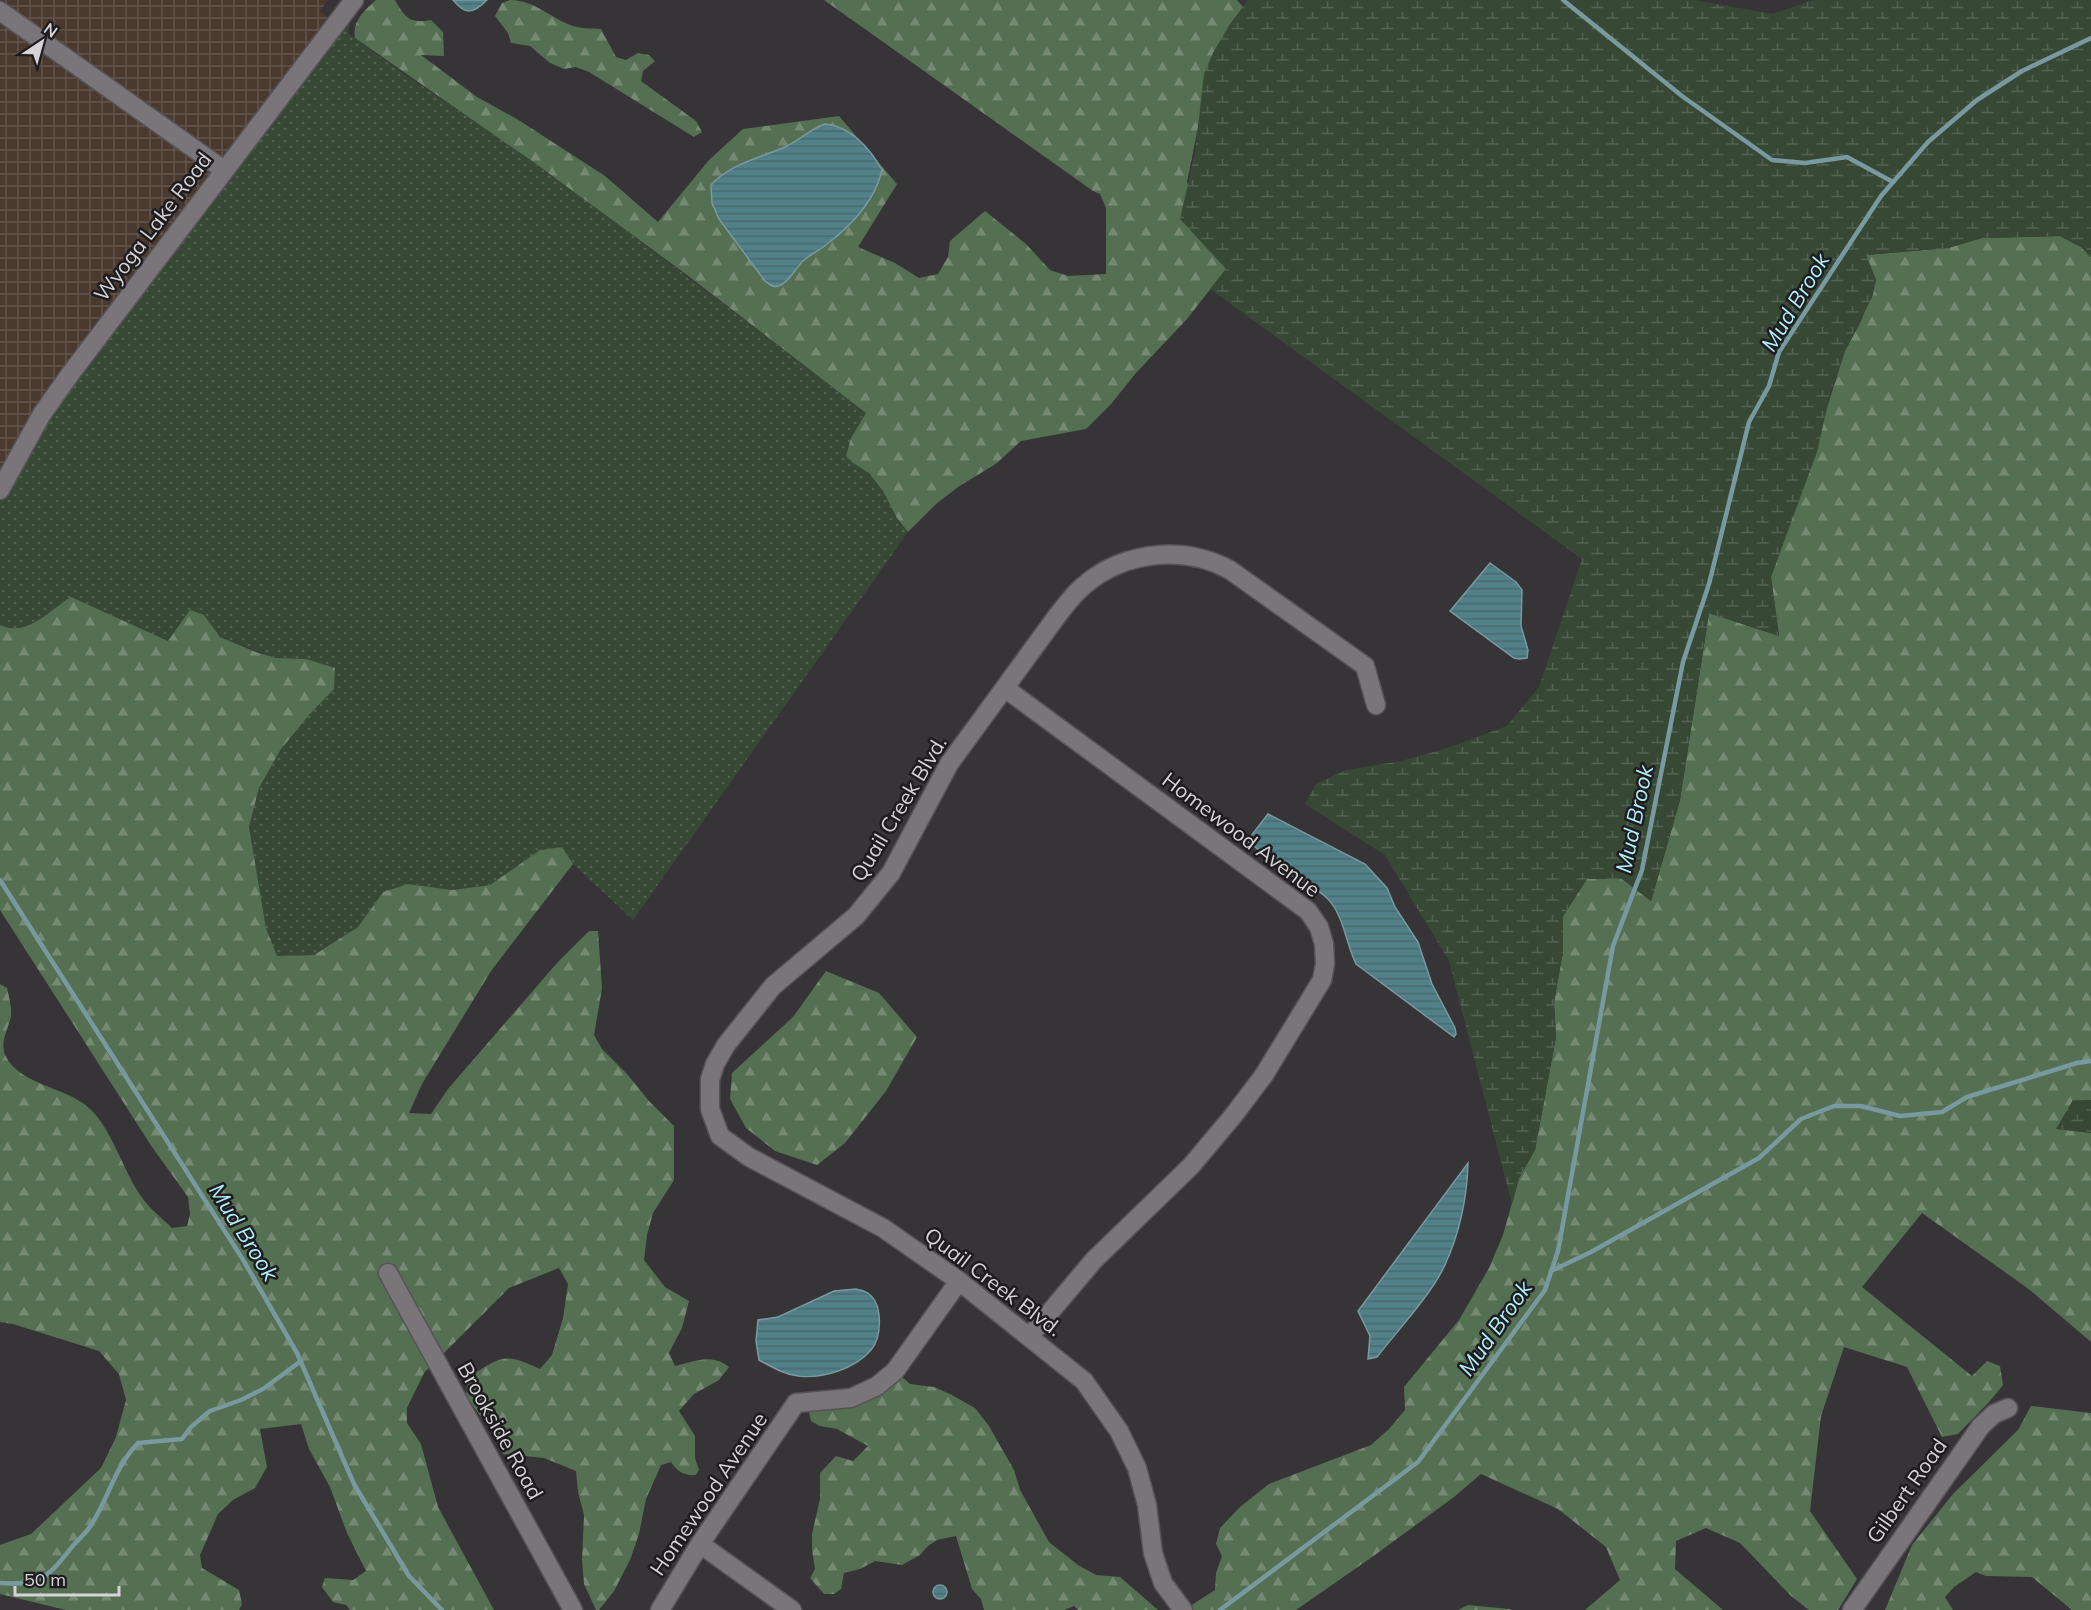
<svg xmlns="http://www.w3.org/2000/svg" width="2091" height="1610" viewBox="0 0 2091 1610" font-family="Mulish,sans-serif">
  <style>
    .industrial { fill: url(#industrial-grid) }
    .grass { fill: url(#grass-dots) }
    .forest { fill: url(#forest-firs) }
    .wetland { fill: url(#wetland-marsh) }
    .water { fill: url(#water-rules); stroke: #7999a0; stroke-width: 1.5 }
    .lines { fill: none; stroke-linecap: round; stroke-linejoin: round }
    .stream { stroke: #7999a0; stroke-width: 4.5 }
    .minor-casing { stroke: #565256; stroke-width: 21 }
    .minor { stroke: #797579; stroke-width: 18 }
    .labels { text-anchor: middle; stroke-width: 5; stroke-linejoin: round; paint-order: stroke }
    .street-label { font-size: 21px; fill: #d6d3d6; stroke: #1e1c1e }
    .water-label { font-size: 22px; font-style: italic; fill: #aeeffb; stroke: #1e1c1e }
  </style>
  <defs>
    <pattern id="industrial-grid" width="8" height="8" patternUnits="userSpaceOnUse" patternTransform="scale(1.5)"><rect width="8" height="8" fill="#49392e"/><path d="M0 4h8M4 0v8" fill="none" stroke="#62554c"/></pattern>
    <pattern id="grass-dots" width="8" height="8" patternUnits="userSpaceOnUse" patternTransform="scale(1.5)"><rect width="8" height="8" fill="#374935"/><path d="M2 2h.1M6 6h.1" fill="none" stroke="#536252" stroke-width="1.8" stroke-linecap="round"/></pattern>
    <pattern id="forest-firs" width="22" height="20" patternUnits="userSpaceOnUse" patternTransform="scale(1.5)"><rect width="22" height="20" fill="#556f53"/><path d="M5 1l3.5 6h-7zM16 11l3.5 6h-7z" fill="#758973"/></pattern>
    <pattern id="wetland-marsh" width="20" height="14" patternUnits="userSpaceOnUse" patternTransform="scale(1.5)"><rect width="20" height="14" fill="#374935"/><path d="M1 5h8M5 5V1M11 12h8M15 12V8" fill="none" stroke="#536252"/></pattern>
    <pattern id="water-rules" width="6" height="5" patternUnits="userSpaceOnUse" patternTransform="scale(1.5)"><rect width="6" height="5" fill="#518089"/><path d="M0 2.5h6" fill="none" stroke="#4b696f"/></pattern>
  </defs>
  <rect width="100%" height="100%" fill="#373437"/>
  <path class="industrial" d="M0 0H328L320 11 335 24 0 490Z"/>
  <path class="grass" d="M353 1 348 33C409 80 476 120 538 166 649 246 758 330 866 413L851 438 853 463 869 473 883 491 897 518 908 532 633 920 573 864 562 847 540 850 490 885 452 890 408 884 383 892 358 927 314 955 277 956 266 928 249 828 259 788 281 749 310 714 334 689 306 659 276 658 220 637 204 615 168 642 71 597C49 610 27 638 0 625V490L19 453Z"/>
  <g class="forest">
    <path d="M376 0H395C405 18 410 24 431 20L443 32 444 56 421 55 477 97 517 119 605 176 658 222 709 160 743 129 839 116 897 184 858 247 895 263 919 278 938 274 948 257 950 241 985 211 1026 244 1050 270 1068 276 1106 274V208L1100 194 1093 191 824 0H1237L1243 7 1213 53 1187 182 1226 269 1187 319 1136 373 1111 404 1086 429 1021 441 997 463 958 487 936 504 908 532 897 518 883 491 869 473 853 463 846 456 851 438 866 413 687 275 536 164 355 38C352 21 364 11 376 0Z"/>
    <path d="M510 0C537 0 552 21 577 27 584 29 593 28 601 29L616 57 626 60 638 53 649 55 655 61 643 71 641 81 696 121 702 132 694 137 589 72 576 67 564 69 550 63 530 46 511 43 508 33 495 16 502 3Z"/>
    <path d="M2060 236 2081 247 2091 257V1100H2073L2057 1129 2091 1133V1342L2030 1290 1922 1213 1862 1287 1972 1376 1987 1361 2000 1366 2003 1385 1990 1401 1958 1434 1942 1437 1907 1367 1844 1347 1821 1416 1810 1511 1857 1579 1838 1610H1809L1791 1596 1740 1543 1706 1528 1676 1541 1675 1569 1723 1610H1585L1620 1580 1606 1547 1558 1509 1481 1474 1454 1497 1375 1555 1296 1610H1184L1215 1590 1216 1573 1222 1556 1216 1544 1220 1528 1240 1507 1269 1484 1371 1445 1389 1429 1405 1410 1404 1387 1459 1320 1489 1268 1503 1235 1519 1178 1535 1150 1556 1037 1554 1002 1563 952V916L1587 879H1622L1651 901 1680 800 1709 613 1779 636 1771 577 1793 514 1845 351 1861 321 1876 280 1866 255 1948 248 1982 238Z"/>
    <path d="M71 597 168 641 190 610 204 615 220 637 256 652 276 658 306 659 335 668 334 689 310 714 281 749 259 788 249 827 266 928 277 956 314 955 358 927 383 892 408 884 452 890 490 885 540 850 562 847 573 864 491 971 422 1084 409 1113 431 1114 448 1089 557 963 589 931H598L602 988 594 1035 602 1049 627 1074 649 1101 674 1126V1180L653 1213 647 1235 644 1260 665 1287 689 1301 682 1328 669 1353 675 1366C695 1361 712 1353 729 1367L719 1380 694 1394 679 1411 695 1436V1458L699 1470 696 1475C684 1476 677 1471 671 1462L661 1465 646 1499 639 1534 630 1560 614 1591 599 1610H596L584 1584 582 1560 584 1515 578 1492 576 1471 544 1458 503 1454 494 1435 466 1396 469 1377C501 1356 505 1352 540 1369L552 1355 563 1318 568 1284 559 1268 509 1288 424 1373 407 1408V1423L421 1444 438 1507 494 1610H350L346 1605 333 1602 322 1587 325 1578 353 1580 366 1571 347 1533 330 1487 309 1449 301 1424 260 1429 267 1467 255 1488 233 1500 218 1514 200 1555 202 1568 239 1590 242 1604 239 1610H66L0 1594V1545L31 1534 101 1468 116 1437 126 1400 119 1374 99 1351 13 1324 0 1322V984L7 988C9 997 12 1008 11 1016 8 1031 0 1040 5 1055 20 1086 65 1086 89 1108 112 1128 124 1174 143 1199 151 1210 163 1219 172 1228L187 1226 190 1214 188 1197 152 1147 0 910V625C27 638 49 610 71 597Z"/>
    <path d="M826 971 879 993 917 1037 886 1091 845 1143 817 1165 775 1151 746 1128 730 1099 732 1073 793 1017Z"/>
    <path d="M895 1371 910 1384 934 1387 950 1394 975 1408 989 1426 1014 1470 1020 1490 1049 1542 1078 1565 1096 1575 1120 1577 1158 1610H1078L1074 1606 1064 1610H984L981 1599 972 1589 956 1536 937 1540 928 1546 920 1555 902 1565 875 1561 860 1569 844 1573 841 1589 834 1594H824L810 1578 815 1569 812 1550V1534L820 1499V1473L836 1456 853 1461 868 1446 837 1429 820 1426 811 1421 809 1412 814 1401 851 1398Z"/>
    <path d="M2031 1406 2091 1413V1610H2072L2032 1577 1986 1576 1976 1572 1954 1587 1945 1597 1953 1610H1885L1912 1545 1953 1494 2018 1430Z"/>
    <path d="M1468 1605 1509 1609 1512 1610H1458Z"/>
  </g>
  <g class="wetland">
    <path d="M1248 0H1694L1773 14 1813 0H2091V257L2081 247 2060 236 1982 238 1948 248 1866 255 1876 280 1873 295 1845 351 1830 395 1817 452 1771 577 1779 636 1709 613 1680 800 1651 901 1622 879H1587L1563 916V952L1554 1002 1556 1037 1535 1150 1519 1178 1512 1204 1449 961 1385 855 1305 804 1316 784 1346 770 1401 761 1444 749 1507 726 1539 687 1582 559 1210 289 1226 269 1180 219 1195 153 1204 74 1213 53 1230 24Z"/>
    <path d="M2073 1100H2091V1133L2056 1129Z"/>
  </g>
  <g class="water">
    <path d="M453 0H487C474 13 466 16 453 0Z"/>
    <path d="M825 124C850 126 870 148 882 170 875 201 852 225 827 244 820 250 811 254 804 260 796 267 789 283 778 286 773 288 769 284 765 281L719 219 712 203 711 185C731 163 761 158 787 146 800 140 810 129 825 124Z"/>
    <path d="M1490 563 1516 582 1522 590 1521 626 1528 650 1527 658 1519 659 1514 658 1450 611Z"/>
    <path d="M1268 814 1365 864 1387 888 1395 907 1418 942 1432 984 1455 1028 1456 1034 1454 1037 1356 964C1346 944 1344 916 1328 899 1319 889 1303 884 1292 876 1277 865 1262 852 1247 841Z"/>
    <path d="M1468 1163C1467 1198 1459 1235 1444 1267 1430 1296 1397 1331 1377 1357L1368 1359 1370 1336 1358 1311Z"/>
    <path d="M856 1289C860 1290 866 1291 869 1294 883 1305 882 1337 871 1350 855 1369 822 1379 798 1376 783 1374 772 1367 759 1360L756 1341 758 1320 778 1317 834 1291Z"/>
    <circle cx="940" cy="1592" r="7"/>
  </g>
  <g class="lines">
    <g class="stream">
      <path d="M1563 0 1682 96 1772 160 1805 163 1847 157 1893 182"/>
      <path d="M0 880 242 1258 297 1353 354 1484 409 1576 442 1610"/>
      <path d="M1551 1271 1591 1252 1759 1158 1801 1119 1834 1106H1861L1900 1116 1942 1112 1967 1097 2077 1063 2091 1061"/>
      <path d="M0 1583C41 1586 48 1577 72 1547 79 1538 88 1532 93 1522 110 1494 115 1467 138 1443L182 1439 191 1427 210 1411 241 1400 263 1389 301 1361"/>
      <path d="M1220 1610 1418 1462 1545 1290 1558 1251 1613 946 1642 870 1683 662 1709 584 1749 422 1769 386 1779 352 1881 196 1928 142 1977 100 2022 71 2091 38"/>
    </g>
    <g class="minor-casing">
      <g id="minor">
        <path d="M0 11 224 170"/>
        <path d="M0 490 42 414 71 373 354 0"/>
        <path d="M1006 689 1308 911 1319 927 1324 944 1325 964 1322 980 1264 1075 1233 1116 1191 1166 1094 1260 1029 1337"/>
        <path d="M388 1273 573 1610"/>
        <path d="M700 1544 792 1610"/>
        <path d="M660 1610 700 1544 796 1403 851 1398 877 1386 895 1371 959 1281"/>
        <path d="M1183 1610 1163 1583 1153 1553 1147 1505 1137 1468 1119 1431 1084 1381 959 1281 883 1228 749 1157 720 1136 710 1109V1080L715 1064 726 1045 773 986 856 916 891 873 949 764 1057 616C1063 608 1069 601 1075 594 1115 552 1180 543 1230 570L1365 666 1376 705"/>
        <path d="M1852 1610 1981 1426 1994 1414 2008 1408"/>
      </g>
    </g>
    <use href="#minor" class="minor"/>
  </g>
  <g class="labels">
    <g class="street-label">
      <text transform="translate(153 227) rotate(-53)" y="7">Wyoga Lake Road</text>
      <text transform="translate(899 809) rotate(-59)" y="7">Quail Creek Blvd.</text>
      <text transform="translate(1241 835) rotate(37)" y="7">Homewood Avenue</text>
      <text transform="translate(993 1282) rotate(37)" y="7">Quail Creek Blvd.</text>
      <text transform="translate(500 1431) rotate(61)" y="7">Brookside Road</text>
      <text transform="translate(1907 1491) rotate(-55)" y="7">Gilbert Road</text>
      <text transform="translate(709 1494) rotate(-56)" y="7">Homewood Avenue</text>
    </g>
    <g class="water-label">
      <text transform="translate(1795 302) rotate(-59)" y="8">Mud Brook</text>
      <text transform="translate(1634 819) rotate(-78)" y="8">Mud Brook</text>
      <text transform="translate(244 1232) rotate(58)" y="8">Mud Brook</text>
      <text transform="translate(1495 1328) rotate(-55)" y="8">Mud Brook</text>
    </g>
  </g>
  <g transform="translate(42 42) rotate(36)" stroke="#1e1c1e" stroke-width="4.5" paint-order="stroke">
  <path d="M0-4.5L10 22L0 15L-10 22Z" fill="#d6d3d6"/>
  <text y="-9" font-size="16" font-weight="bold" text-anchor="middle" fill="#d6d3d6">N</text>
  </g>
  <path d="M15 1586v9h104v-9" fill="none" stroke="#d6d3d6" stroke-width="3"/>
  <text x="24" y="1586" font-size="18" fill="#d6d3d6" stroke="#1e1c1e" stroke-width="4.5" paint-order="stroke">50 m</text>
</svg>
